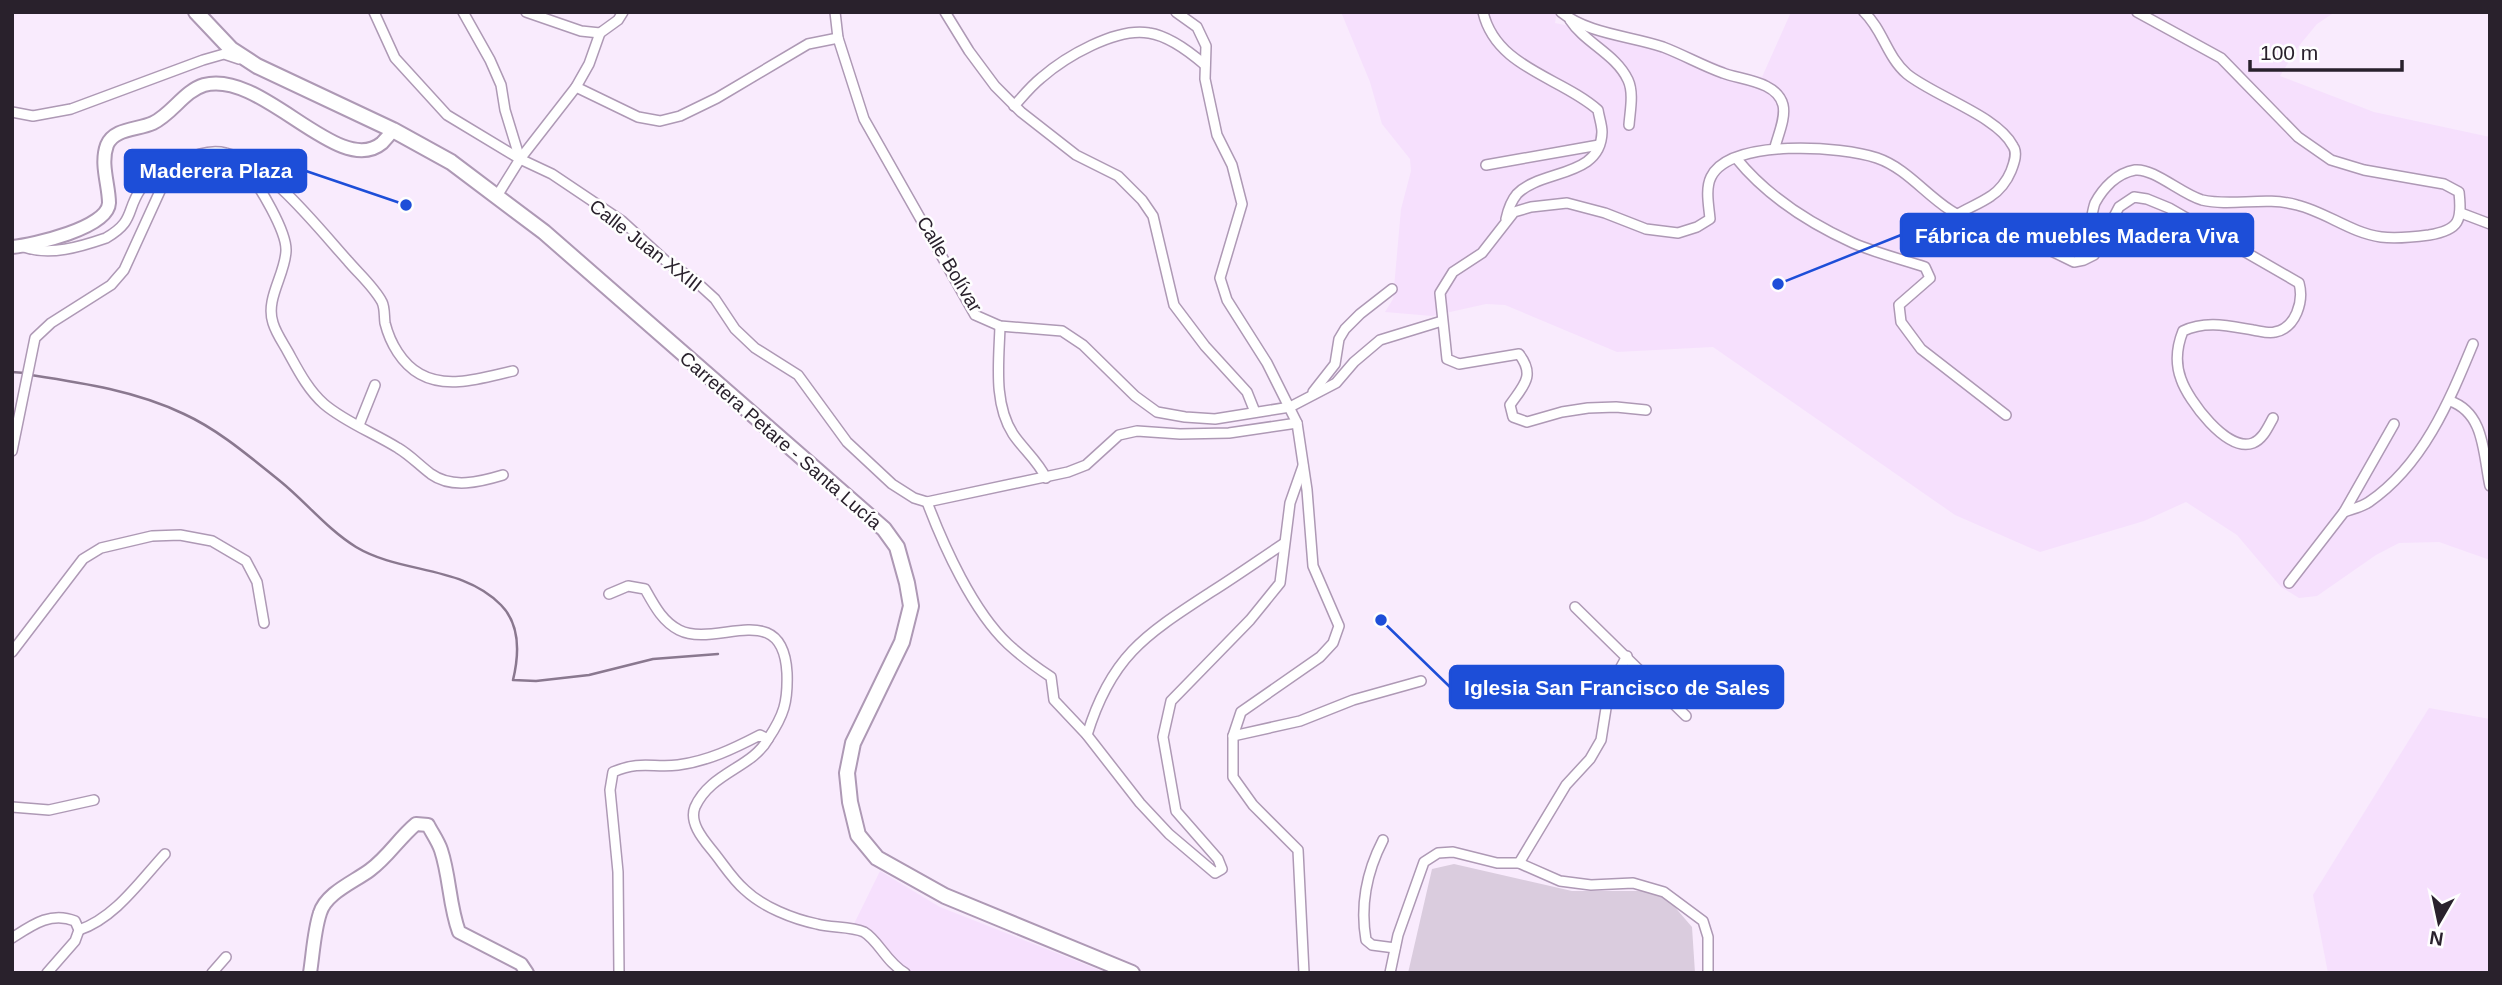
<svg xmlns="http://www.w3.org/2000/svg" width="2502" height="985" viewBox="0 0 2502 985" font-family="Helvetica,sans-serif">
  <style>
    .built { fill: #f6e0fd }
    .green { fill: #daccde }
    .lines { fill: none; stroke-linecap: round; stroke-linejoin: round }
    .stream { stroke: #8a788f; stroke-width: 2.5 }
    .street-casing { stroke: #ae99b5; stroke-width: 12 }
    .secondary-casing { stroke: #ae99b5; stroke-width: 16 }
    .primary-casing { stroke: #ae99b5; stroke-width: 18 }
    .street { stroke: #fff; stroke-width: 9 }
    .secondary { stroke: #fff; stroke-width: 12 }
    .primary { stroke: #fff; stroke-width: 14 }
    .labels { text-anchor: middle; stroke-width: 5; stroke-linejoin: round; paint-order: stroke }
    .street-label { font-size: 19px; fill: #29212c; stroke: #fefefe }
    .leader { fill: none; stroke: #1d4ed8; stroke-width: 2.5 }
    .callout-dot { fill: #1d4ed8; stroke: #fefefe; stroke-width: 2.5 }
    .callout { fill: #1d4ed8; stroke: #1d4ed8; stroke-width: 2.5 }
    .callout-label { font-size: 21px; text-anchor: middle; font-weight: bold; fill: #fff }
  </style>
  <rect width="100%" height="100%" fill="#f9ebfd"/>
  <g class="built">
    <path d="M1341 12H1557L1555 23 1678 48 1741 73 1762 77 1791 12H2335L2317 24 2298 47 2280 76 2374 112 2490 137V560L2439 542 2399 543 2376 555 2317 596 2299 598 2281 587 2237 535 2186 502 2144 521 2040 552 1955 515 1713 347 1617 352 1505 305 1486 304 1432 316 1385 312 1393 299 1401 209 1411 171 1410 159 1382 124 1370 82Z"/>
    <path d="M2429 708 2490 719V973H2328L2313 895Z"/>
    <path d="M880 871 940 907 1107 973H904L869 936 851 930Z"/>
  </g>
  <path class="green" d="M1454 864 1572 891H1661L1692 927 1695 973H1408L1432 869Z"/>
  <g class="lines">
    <g class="stream">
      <path d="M12 372 25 373"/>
      <path d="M31 375C83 383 136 391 184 414 219 430 250 457 280 481 306 502 327 529 356 547 401 574 462 565 501 605 521 625 519 655 513 680L536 681 589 675 653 659 718 654"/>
    </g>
    <g class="street-casing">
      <g id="street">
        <path d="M374 12 395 58 447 115 520 159 497 196"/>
        <path d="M463 12 490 60 501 85 505 110 520 159 552 174 622 221 668 263 692 278 715 299 735 329 755 348 798 375 847 442 892 484 914 498 927 502 1068 472 1086 465 1119 435 1137 431 1180 434 1229 433 1297 423"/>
        <path d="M526 12 581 31 600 33 618 20 623 12"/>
        <path d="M835 12 838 38 864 119 975 315 1000 326 1062 331 1083 345 1135 396 1157 412 1185 417 1215 419 1290 407 1336 383 1354 362 1380 340 1442 321"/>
        <path d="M945 12 969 51 995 86 1021 112 1076 155 1118 176 1142 200 1153 216 1174 305 1205 346 1247 392 1255 412"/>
        <path d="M1176 12 1197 27 1206 46 1205 79 1217 135 1232 165 1242 204 1220 278 1227 300 1267 363 1297 423 1307 490 1313 566 1339 626 1333 643 1320 657 1241 712 1233 736V777L1253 805 1298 850 1304 973"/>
        <path d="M1483 12C1496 68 1561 77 1598 110 1599 117 1602 125 1602 132 1601 178 1541 169 1517 194 1511 201 1508 210 1506 219"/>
        <path d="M1561 12C1588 34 1631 36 1663 47 1684 55 1703 66 1723 73 1741 80 1777 81 1783 105 1786 118 1778 135 1775 147"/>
        <path d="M1864 12C1883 30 1887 57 1907 74 1934 96 1998 116 2013 146 2018 153 2014 163 2011 171 2007 181 1999 191 1991 196 1981 203 1968 208 1958 214"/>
        <path d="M1570 20C1585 43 1616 54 1628 80 1634 93 1630 111 1629 125"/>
        <path d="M576 87 638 117 660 121 680 116 717 98 808 44 838 38"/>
        <path d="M1014 106C1023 96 1031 86 1041 78 1065 57 1116 27 1149 33 1169 36 1190 52 1205 65"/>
        <path d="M12 112 33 116 71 109 203 60 224 54 239 59"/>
        <path d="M218 156C228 159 238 163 246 171 259 184 287 232 286 251 285 275 265 299 273 323 276 333 283 343 288 352 298 370 308 390 324 404 345 422 374 433 398 448 410 455 419 465 431 474 452 489 480 482 503 475"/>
        <path d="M1736 158C1766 195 1809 223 1853 243 1876 253 1901 259 1925 267L1930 278 1899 305 1901 322 1921 349 2006 415"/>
        <path d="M520 159 576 87 589 64 600 33"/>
        <path d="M1486 165 1599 145"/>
        <path d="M2461 213 2490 224"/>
        <path d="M2037 244 2074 262 2084 260 2094 255 2119 207 2134 197 2147 199 2169 208 2299 283C2304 301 2296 328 2275 332 2269 334 2260 331 2253 330 2229 326 2206 320 2183 331 2177 346 2175 363 2181 379 2188 400 2227 453 2253 443 2263 439 2268 427 2273 418"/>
        <path d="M24 247C50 256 80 247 106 238 135 221 126 211 140 190 148 179 160 173 171 167"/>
        <path d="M1000 326C999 361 993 403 1013 434 1023 449 1038 461 1046 478"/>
        <path d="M1313 392 1335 364 1339 339 1345 329 1360 314 1392 289"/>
        <path d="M2450 401C2485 413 2483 454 2490 486"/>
        <path d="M1646 410 1616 407 1588 408 1562 412 1527 422 1513 417 1510 405C1523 386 1536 376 1519 354L1459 364 1447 359 1440 293 1453 272 1482 253 1514 212 1531 207 1567 203 1605 213 1646 229 1678 233 1697 227 1710 219C1709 207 1705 189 1711 177 1730 138 1843 146 1877 158 1906 168 1925 194 1950 210 1959 217 1974 219 1985 223 2023 236 2035 246 2077 240 2080 237 2085 233 2088 229 2092 221 2092 211 2095 203 2103 188 2117 173 2135 170 2154 168 2181 194 2202 200 2232 207 2265 196 2297 205 2326 212 2351 233 2381 237 2396 239 2414 237 2429 235 2460 230 2462 220 2459 192L2444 184 2364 170 2331 160 2298 137 2221 58 2137 12"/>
        <path d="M359 425 375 385"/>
        <path d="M12 451 35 338 51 323 111 285 124 270 171 167C189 158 206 148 226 153 267 162 320 230 348 261 359 274 374 287 382 302 385 308 384 316 385 323 390 343 402 364 420 374 448 390 485 377 513 371"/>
        <path d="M927 502C944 547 973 611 1008 644 1021 656 1036 667 1051 677L1054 700 1087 735 1140 803 1169 834 1215 873 1222 869 1218 859 1176 811 1163 737 1171 701 1250 620 1280 583 1290 503 1303 466"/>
        <path d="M2344 512C2352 509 2362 507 2369 502 2423 465 2449 402 2473 344"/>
        <path d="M2289 583 2344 512 2394 424"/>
        <path d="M609 594 628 586 645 589C654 605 662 621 679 630 716 649 783 597 787 673 788 702 784 715 768 739"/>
        <path d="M1575 607 1686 716"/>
        <path d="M12 652 83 559 101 548 152 536 180 535 212 541 246 561 257 582 264 623"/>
        <path d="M1087 735C1111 656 1145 635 1211 592 1235 577 1259 560 1283 544"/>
        <path d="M1233 736 1300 721 1353 700 1421 681"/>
        <path d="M12 807 49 810 94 800"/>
        <path d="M1383 840C1367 871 1360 905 1366 940L1372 945 1395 948"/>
        <path d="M1519 863 1566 785 1590 759 1601 740 1607 702 1614 680 1627 656"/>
        <path d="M79 930C115 918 140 881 165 854"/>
        <path d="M12 938C32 925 51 911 75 921L79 930 75 941 47 973"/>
        <path d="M212 973 226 957"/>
        <path d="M619 973 618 872 610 790 613 772C642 760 652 768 678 765 708 761 733 749 760 735L768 739C752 768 711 772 695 807 689 822 702 838 711 849 722 862 732 879 745 890 763 907 793 919 817 924 831 928 851 926 864 932 878 940 887 963 905 973"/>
        <path d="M1390 973 1398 935 1424 862 1438 853 1453 852 1497 863H1519L1560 881 1591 885 1633 883 1664 892 1703 921 1708 937V973"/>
      </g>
    </g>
    <g class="secondary-casing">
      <g id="secondary">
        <path d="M12 247C33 245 108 228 109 203 109 185 100 164 107 145 114 128 138 130 153 123 172 114 184 91 204 85 262 69 339 179 382 143 386 139 390 134 393 130"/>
        <path d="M310 973C313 954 314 931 320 913 326 893 354 882 370 870 388 857 399 838 416 824L428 825C432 833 438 841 441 850 450 877 449 905 459 932L521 964 527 973"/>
      </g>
    </g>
    <g class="primary-casing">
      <path id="primary" d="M196 12 231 49 257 66 393 130 451 162 544 232 884 529 897 547 907 583 911 606 902 642 853 743 847 773 850 802 858 835 877 858 945 896 1132 973"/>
    </g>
    <use href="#street" class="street"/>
    <use href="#secondary" class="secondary"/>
    <use href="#primary" class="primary"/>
  </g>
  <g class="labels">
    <g class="street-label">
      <text transform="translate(646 245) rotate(38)" y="7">Calle Juan XXIII</text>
      <text transform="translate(950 264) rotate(59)" y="7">Calle Bolívar</text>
      <text transform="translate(781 440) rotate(41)" y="7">Carretera Petare - Santa Lucía</text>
    </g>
  </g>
  <path class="leader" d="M406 205L306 171M1778 284L1901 235M1381 620L1450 687"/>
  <g class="callout-dot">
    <circle cx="406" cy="205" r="7"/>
    <circle cx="1778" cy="284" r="7"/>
    <circle cx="1381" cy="620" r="7"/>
  </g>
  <g class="callout">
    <rect x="125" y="150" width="181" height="42" rx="7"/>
    <rect x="1901" y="214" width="352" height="42" rx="7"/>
    <rect x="1450" y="666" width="333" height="42" rx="7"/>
  </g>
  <g class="callout-label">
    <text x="216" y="178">Maderera Plaza</text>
    <text x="2077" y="243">Fábrica de muebles Madera Viva</text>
    <text x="1617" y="695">Iglesia San Francisco de Sales</text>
  </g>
  <rect width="2502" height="985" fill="none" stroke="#29212c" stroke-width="28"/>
  <g transform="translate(2439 922) rotate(189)" stroke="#fefefe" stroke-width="5" paint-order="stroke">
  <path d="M0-5L12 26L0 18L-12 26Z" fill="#29212c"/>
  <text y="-10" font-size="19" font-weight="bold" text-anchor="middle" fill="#29212c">N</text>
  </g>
  <path d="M2250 60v10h152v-10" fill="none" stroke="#29212c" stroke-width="3.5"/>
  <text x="2260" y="60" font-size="21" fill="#29212c" stroke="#fefefe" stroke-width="5" paint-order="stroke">100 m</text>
</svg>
